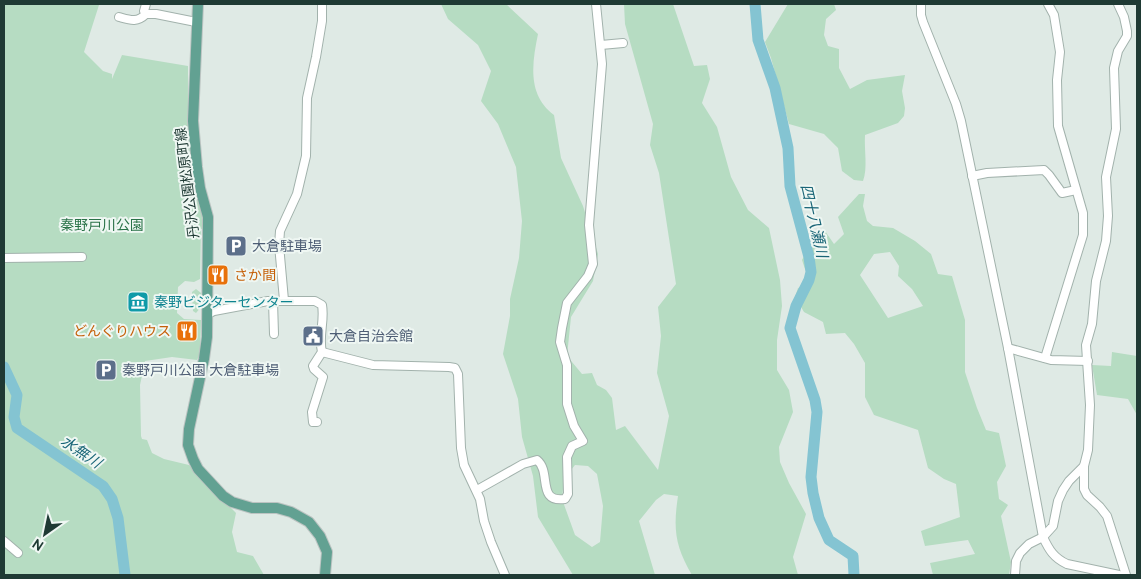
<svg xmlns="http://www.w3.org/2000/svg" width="1141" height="579" viewBox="0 0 1141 579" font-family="Overpass,'Noto Sans JP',sans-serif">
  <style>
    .green { fill: #b6dcc2; fill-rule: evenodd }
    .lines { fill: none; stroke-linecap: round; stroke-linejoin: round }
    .river { stroke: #84c4d2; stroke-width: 11 }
    .minor-casing { stroke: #a2b2ac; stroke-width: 10 }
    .major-casing { stroke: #bcc4c2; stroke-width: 12 }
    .minor { stroke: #fff; stroke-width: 8 }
    .major { stroke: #62a192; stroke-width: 10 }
    .labels { text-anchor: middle; stroke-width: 4; stroke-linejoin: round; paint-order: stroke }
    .street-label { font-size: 14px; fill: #1f3a34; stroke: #eff7f3 }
    .park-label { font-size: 14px; fill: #297247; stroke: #eff7f3 }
    .service-label { font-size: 14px; fill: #4e5e75; stroke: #eff7f3; text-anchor: start }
    .food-label { font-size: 14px; fill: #c56008; stroke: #eff7f3; text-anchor: start }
    .culture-label { font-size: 14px; fill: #0d838f; stroke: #eff7f3; text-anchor: start }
    .water-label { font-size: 15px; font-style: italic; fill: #196577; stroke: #eff7f3 }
  </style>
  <rect width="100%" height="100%" fill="#dfeae5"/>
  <g class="green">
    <path d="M4 4H107L99 5 84 52 103 71 112 74V79L122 55 188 66C188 109 187 146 194 189H197L206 228 201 229 200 279 194 282 185 281 178 287 177 313 184 319 201 320 200 354 197 360 172 357 145 361 140 385 141 436 142 439 147 440 152 453 164 459 189 465 236 513 232 532 237 552 253 556 264 575H4Z"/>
    <path d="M441 4H506L538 34C532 63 527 95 554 115L561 158 583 206 598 254 593 281 571 317 567 356 582 374 592 373 597 385 606 390 612 398 616 430 625 426 658 470 669 416 657 373 661 336 658 307 676 284 659 173 650 145 653 124 625 24 624 4H673L694 66 707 65 710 79 702 103 717 127 731 177 748 210 769 228 780 280 782 306 777 340V370L789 390 793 412 779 447 780 462 789 483 806 514 793 557 798 575H692C675 546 673 529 678 496L664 494 656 500 639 521 655 575H573L538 517 533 476 522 437 518 399 503 354 510 316V299L519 258 522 221 516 167 498 124 481 101 491 71 478 45 448 19ZM575 465 588 466 597 474 603 506 600 542 592 547 575 535 562 499 564 479Z"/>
    <path d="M788 4H834L836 10 826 19 824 35 828 46 839 49V68L850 89 867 80 905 75 902 91 905 108 904 116 898 123 865 135C864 150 868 168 863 181L854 180 842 171 838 148 824 134 789 124 771 58 765 42Z"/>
    <path d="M859 194H865L863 206 867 221 873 226 893 228 915 241 931 254 938 274 952 276 965 320V372L977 408 986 430 999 433 1006 466 997 482 999 499 1008 505 1001 516 1011 562 1009 575H933L930 563 975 554 968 540 925 546 921 531 960 517 956 484 944 479 928 468 918 430 874 415 865 397V363L854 344 845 333 826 334 823 322 804 312 795 297 798 288 810 284 813 278 805 269 802 260 810 245 825 231 834 244 844 234 838 217ZM890 252 899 266 898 276 912 289 923 306 888 318 860 275 874 254Z"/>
    <path d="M196 289 201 293V307L196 313 193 311 192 292Z"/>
    <path d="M1112 352 1137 356V415L1128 399 1097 395 1092 365 1111 366Z"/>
  </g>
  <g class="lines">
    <g class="river">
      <path d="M755 4 758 40 775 88 788 148 790 186 809 257 811 272 809 280 796 306 790 328 815 400 817 412 811 477 813 493 819 518 829 540 853 556 854 575"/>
      <path d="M4 367 17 395 14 417 17 428 103 486 112 499 118 518 125 575"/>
    </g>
    <g class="minor-casing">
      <g id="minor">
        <path d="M921 4V15L923 22 956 104 961 121 1008 348 1043 537C1049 550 1054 558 1067 564L1119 575"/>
        <path d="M146 14 144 11 146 4"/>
        <path d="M119 17C130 20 137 23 146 14H156L196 22"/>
        <path d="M601 45 623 43"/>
        <path d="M972 176 987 173 1044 170 1049 175 1062 193 1076 190"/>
        <path d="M4 258 82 257"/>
        <path d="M284 300 279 245 280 231 297 194 306 156 307 98 316 57 322 21V4"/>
        <path d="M273 301 274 334"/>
        <path d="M208 314 214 311 268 301H315L322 305C325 321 318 336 322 352L313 366 314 369 323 377 312 412 313 422H317"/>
        <path d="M1008 348 1051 360 1088 361"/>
        <path d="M322 352 373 365 449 367 455 368 458 374 461 448 464 465 480 499 484 521 491 542 505 575"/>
        <path d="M1045 358 1083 235V213L1058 126 1057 80 1060 52 1054 15 1048 4"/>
        <path d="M1084 466V489L1087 495 1100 507 1107 516 1126 575"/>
        <path d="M477 490 523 464 537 460C552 472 536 503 565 499L568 494 567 457 572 446 583 441 574 426 567 404V365L560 342 562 328 567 303 588 276 593 264 589 225 602 64 596 4"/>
        <path d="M4 541 18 553"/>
        <path d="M1015 575 1016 561 1020 553 1029 544 1043 537 1053 526 1058 501 1063 490 1069 481 1084 466 1088 450 1090 405 1086 345 1092 324 1096 281 1106 241 1108 216 1106 177 1116 129 1114 68 1118 51 1127 36V31L1124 17 1118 4"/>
      </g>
    </g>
    <g class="major-casing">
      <path id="major" d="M198 4 193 121 197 167 200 188 208 217 207 337 204 359 189 429 188 445 193 459 198 469 223 496 232 502 252 508H277L291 512 309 522 320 536 327 552 325 575"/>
    </g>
    <use href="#minor" class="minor"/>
    <use href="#major" class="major"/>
  </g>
  <defs>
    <g id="parking-square" transform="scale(1.125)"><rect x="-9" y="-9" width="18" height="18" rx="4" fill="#5c6f8a" stroke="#eff7f3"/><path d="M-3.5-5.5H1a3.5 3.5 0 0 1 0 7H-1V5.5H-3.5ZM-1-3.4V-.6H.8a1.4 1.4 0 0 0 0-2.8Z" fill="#fff"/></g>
    <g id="restaurant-square" transform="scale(1.125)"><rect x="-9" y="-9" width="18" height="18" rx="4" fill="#e8710a" stroke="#eff7f3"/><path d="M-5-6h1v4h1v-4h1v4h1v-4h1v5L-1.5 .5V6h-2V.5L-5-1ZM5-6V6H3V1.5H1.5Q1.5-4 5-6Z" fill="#fff"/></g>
    <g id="museum-square" transform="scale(1.125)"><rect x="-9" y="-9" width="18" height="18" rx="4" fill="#0f9aa8" stroke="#eff7f3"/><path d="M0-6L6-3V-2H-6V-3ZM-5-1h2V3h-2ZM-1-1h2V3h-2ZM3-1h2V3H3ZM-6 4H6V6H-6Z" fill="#fff"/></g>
    <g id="civic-square" transform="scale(1.125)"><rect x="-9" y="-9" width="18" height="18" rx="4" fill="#5c6f8a" stroke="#eff7f3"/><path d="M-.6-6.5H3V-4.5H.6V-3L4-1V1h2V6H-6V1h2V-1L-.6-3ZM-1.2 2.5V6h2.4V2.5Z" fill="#fff"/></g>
  </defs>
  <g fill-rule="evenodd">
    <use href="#parking-square" x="236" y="246"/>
    <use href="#restaurant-square" x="218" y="275"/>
    <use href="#museum-square" x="138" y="302"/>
    <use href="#restaurant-square" x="187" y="331"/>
    <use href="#civic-square" x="313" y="336"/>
    <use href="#parking-square" x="106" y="370"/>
  </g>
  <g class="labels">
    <g class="street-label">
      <text transform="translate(187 183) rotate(-97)" y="5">丹沢公園松原町線</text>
    </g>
    <g class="park-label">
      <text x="102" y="230">秦野戸川公園</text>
    </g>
    <g class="service-label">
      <text x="252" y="251">大倉駐車場</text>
      <text x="329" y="341">大倉自治会館</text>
      <text x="122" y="375">秦野戸川公園 大倉駐車場</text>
    </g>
    <g class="food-label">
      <text x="234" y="280">さか間</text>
      <text x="171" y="336" text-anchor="end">どんぐりハウス</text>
    </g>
    <g class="culture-label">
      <text x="154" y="307">秦野ビジターセンター</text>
    </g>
    <g class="water-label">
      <text transform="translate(814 221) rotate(77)" y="5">四十八瀬川</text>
      <text transform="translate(81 452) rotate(34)" y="5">水無川</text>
    </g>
  </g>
  <rect width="1141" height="579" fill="none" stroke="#1f3a34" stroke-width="10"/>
  <g transform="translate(45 534) rotate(213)" stroke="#eff7f3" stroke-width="4" paint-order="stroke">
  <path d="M0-4L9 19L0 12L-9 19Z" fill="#1f3a34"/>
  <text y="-8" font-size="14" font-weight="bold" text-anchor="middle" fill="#1f3a34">N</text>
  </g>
</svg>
